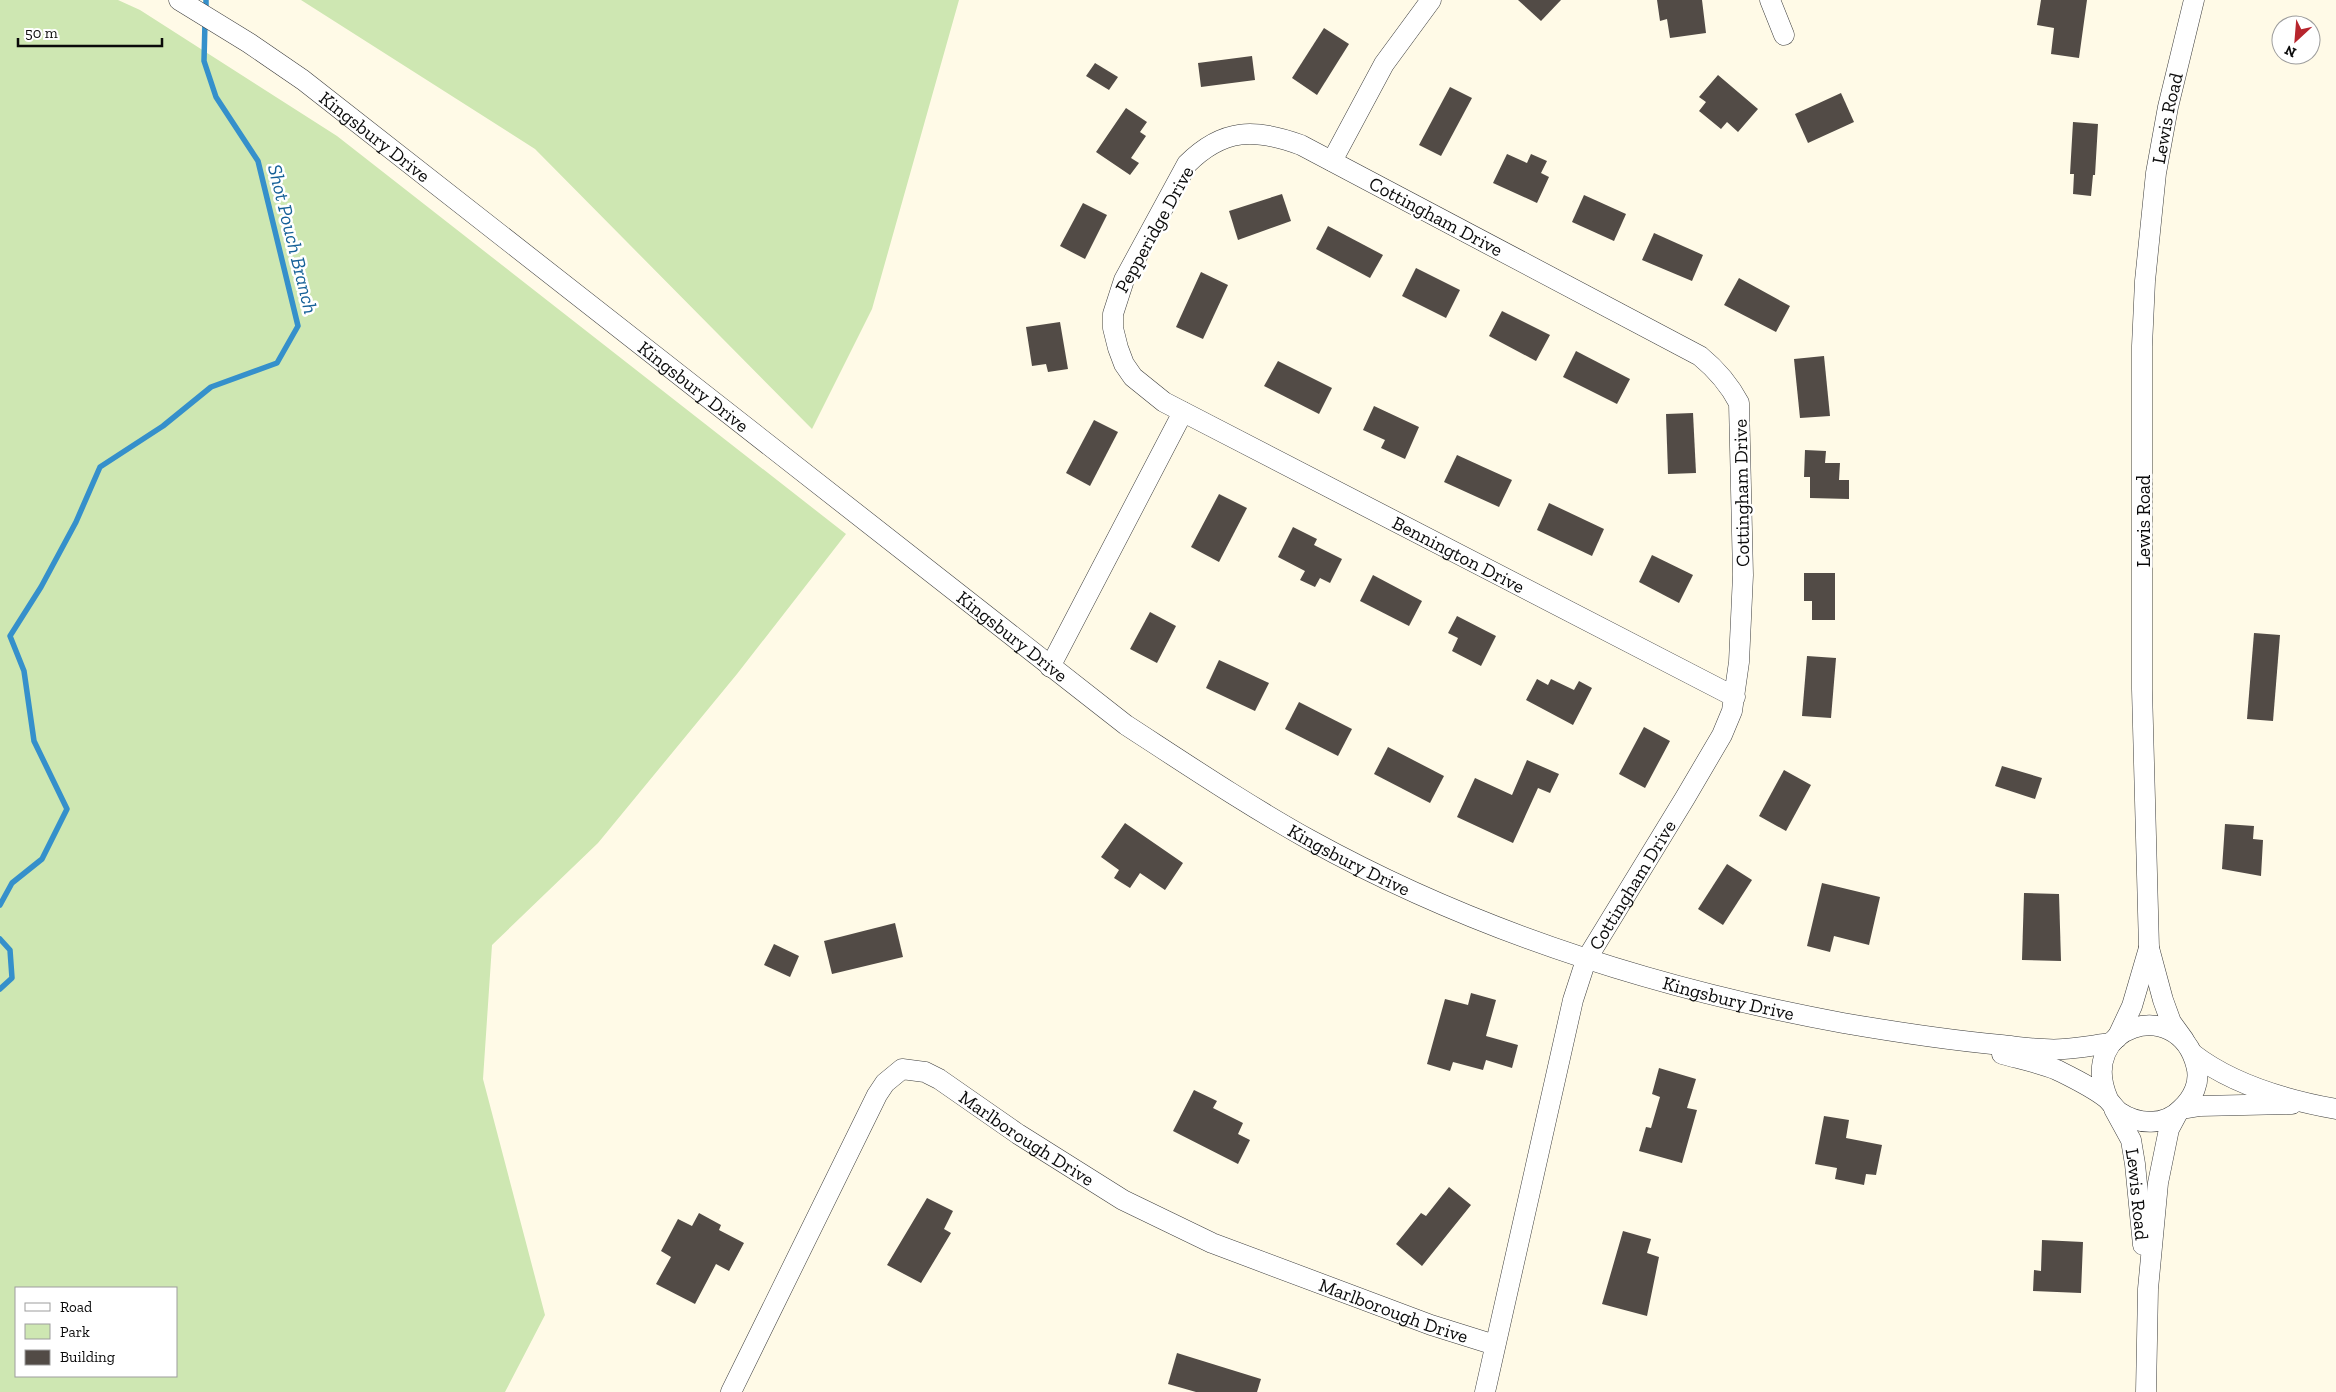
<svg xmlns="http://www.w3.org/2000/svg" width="2336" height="1392" viewBox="0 0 2336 1392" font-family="'Zilla Slab',serif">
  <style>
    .green { fill: #cee7b2; fill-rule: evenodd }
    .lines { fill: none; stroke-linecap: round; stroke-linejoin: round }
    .stream { stroke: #3590cb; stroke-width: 5.5 }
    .building { fill: #524b46 }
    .minor-casing { stroke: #3d3d3d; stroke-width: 21 }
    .minor { stroke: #fff; stroke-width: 20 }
    .labels { text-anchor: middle; stroke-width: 5; stroke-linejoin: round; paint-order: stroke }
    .street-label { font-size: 19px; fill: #0a0a0a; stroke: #fff }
    .water-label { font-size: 20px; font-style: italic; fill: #166198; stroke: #fff }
  </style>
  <rect width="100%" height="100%" fill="#fffae7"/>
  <g class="green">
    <path d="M0 0H118L140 10 337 136 846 534 737 674 598 843 492 945 483 1079 545 1315 505 1392H0ZM16 1288H176V1376H16Z"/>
    <path d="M301 0H959L872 309 812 429 535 149Z"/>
  </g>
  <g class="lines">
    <g class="stream">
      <path d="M206 13V0"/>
      <path d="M0 905 12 883 42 859 67 809 34 741 24 671 10 636 41 587 76 522 100 467 163 426 211 387 277 363 298 326 258 161 216 97 204 61 205 22"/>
      <path d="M0 939 10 950 12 978 0 989"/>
    </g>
  </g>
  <g class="building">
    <path d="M1518 0H1561L1541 21Z"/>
    <path d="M1657 0H1702L1706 33 1670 38 1667 19 1660 21Z"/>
    <path d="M2041 0H2087L2079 58 2051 54 2054 28 2037 25Z"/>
    <path d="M1324 28 1349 44 1317 95 1292 78Z"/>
    <path d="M1252 56 1255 80 1201 87 1198 63Z"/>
    <path d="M1095 63 1118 77 1109 90 1086 76Z"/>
    <path d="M1718 75 1758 109 1738 132 1727 122 1721 129 1699 111 1706 102 1699 97Z"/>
    <path d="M1450 87 1472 98 1441 156 1419 145Z"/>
    <path d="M1841 93 1854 122 1808 143 1795 114Z"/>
    <path d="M1126 108 1147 122 1140 132 1146 136 1131 158 1139 163 1130 175 1096 152Z"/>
    <path d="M2073 122 2098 124 2095 175H2093L2091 196 2073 194 2074 174H2070Z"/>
    <path d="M1507 154 1527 163 1531 154 1547 161 1541 173 1549 177 1537 203 1493 183Z"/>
    <path d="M1282 194 1291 221 1238 240 1229 211Z"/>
    <path d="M1584 195 1626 214 1614 241 1572 222Z"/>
    <path d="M1083 203 1107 215 1085 259 1060 246Z"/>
    <path d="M1328 226 1383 255 1370 278 1316 249Z"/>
    <path d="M1654 233 1703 255 1692 281 1642 260Z"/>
    <path d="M1416 268 1460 290 1446 318 1402 296Z"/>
    <path d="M1201 272 1228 285 1203 339 1176 327Z"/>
    <path d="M1739 278 1790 306 1776 332 1724 305Z"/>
    <path d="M1502 311 1550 335 1536 361 1489 336Z"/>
    <path d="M1060 322 1068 369 1048 372 1046 364 1032 366 1026 327Z"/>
    <path d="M1576 351 1630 379 1617 404 1563 377Z"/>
    <path d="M1824 356 1830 416 1800 418 1794 359Z"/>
    <path d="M1278 361 1332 388 1319 414 1264 386Z"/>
    <path d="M1374 406 1419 427 1405 459 1381 448 1385 440 1363 430Z"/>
    <path d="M1693 413 1696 473 1668 474 1666 414Z"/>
    <path d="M1094 420 1118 432 1090 486 1066 473Z"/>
    <path d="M1805 450 1826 451 1825 463H1840L1839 480H1849V499L1810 498V477H1804Z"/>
    <path d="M1457 455 1512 480 1499 507 1444 482Z"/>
    <path d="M1219 494 1247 508 1219 562 1191 547Z"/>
    <path d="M1549 503 1604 529 1592 556 1537 530Z"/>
    <path d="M1293 527 1317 539 1314 545 1342 559 1330 583 1320 578 1315 587 1300 580 1305 571 1278 557Z"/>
    <path d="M1652 555 1693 575 1679 603 1639 582Z"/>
    <path d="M1804 573H1835V620H1812V601H1804Z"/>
    <path d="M1373 575 1422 601 1409 626 1360 601Z"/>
    <path d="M1150 612 1176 626 1157 663 1130 649Z"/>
    <path d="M1457 616 1496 636 1481 666 1452 651 1458 638 1448 633Z"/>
    <path d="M2254 633 2280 635 2273 721 2247 719Z"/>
    <path d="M1807 656 1836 658 1831 718 1802 716Z"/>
    <path d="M1219 660 1269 683 1255 711 1206 688Z"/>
    <path d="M1537 679 1548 685 1551 679 1574 690 1579 681 1592 688 1573 725 1526 700Z"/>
    <path d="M1299 702 1352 729 1338 756 1285 729Z"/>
    <path d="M1644 727 1670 741 1645 788 1619 774Z"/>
    <path d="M1388 747 1444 776 1430 803 1374 774Z"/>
    <path d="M1527 760 1559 774 1550 793 1538 788 1513 843 1457 817 1475 778 1512 795Z"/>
    <path d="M2002 766 2042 778 2035 799 1995 786Z"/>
    <path d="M1784 770 1811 785 1786 831 1759 816Z"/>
    <path d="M1125 823 1183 863 1165 890 1140 873 1130 888 1114 878 1119 870 1101 857Z"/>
    <path d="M2225 824 2254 826 2253 839 2263 840 2261 876 2222 869Z"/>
    <path d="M1727 864 1752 880 1723 925 1698 909Z"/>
    <path d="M1822 883 1880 897 1869 945 1834 936 1830 952 1807 946Z"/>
    <path d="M2024 893 2059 894 2061 961 2022 960Z"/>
    <path d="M895 923 903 957 832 974 824 941Z"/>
    <path d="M774 944 799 956 790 977 764 965Z"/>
    <path d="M1471 993 1496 1000 1486 1036 1518 1045 1512 1068 1486 1060 1483 1070 1453 1062 1450 1071 1427 1064 1445 999 1468 1005Z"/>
    <path d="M1659 1068 1696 1079 1687 1108 1697 1110 1682 1163 1639 1151 1646 1127 1651 1128 1660 1097 1652 1094Z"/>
    <path d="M1194 1090 1217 1101 1213 1108 1243 1123 1238 1134 1250 1140 1238 1164 1173 1131Z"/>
    <path d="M1824 1116 1849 1120 1846 1138 1882 1145 1876 1175 1866 1174 1864 1185 1835 1179 1837 1168 1815 1164Z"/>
    <path d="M1449 1187 1471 1205 1422 1266 1396 1244 1421 1213 1426 1216Z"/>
    <path d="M927 1198 953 1211 944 1229 951 1233 921 1283 887 1265Z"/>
    <path d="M699 1213 721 1225 719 1230 744 1243 729 1271 716 1264 695 1304 656 1284 671 1257 661 1251 678 1219 692 1226Z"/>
    <path d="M1623 1231 1651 1239 1647 1253 1659 1257 1647 1316 1602 1304Z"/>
    <path d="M2042 1240 2083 1242 2081 1293 2033 1291 2034 1270 2041 1271Z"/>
    <path d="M1177 1353 1261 1379 1257 1392H1196L1168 1384Z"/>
  </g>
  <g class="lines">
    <g class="minor-casing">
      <g id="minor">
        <path id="s1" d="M179 0 249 43 303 80 1126 725C1186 764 1247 805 1310 840 1475 931 1658 989 1843 1023 1895 1032 1948 1040 2001 1045 2021 1047 2044 1051 2064 1049 2080 1048 2095 1045 2111 1043"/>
        <path d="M1770 0 1784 35"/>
        <path d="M1332 161 1384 64 1431 0"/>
        <path d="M1050 667 1183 412"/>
        <path d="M2117 1038 2132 1006 2149 948"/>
        <path id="s2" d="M2184 1040 2171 1022 2163 1000 2149 948 2142 689V346L2145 281 2156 173 2168 107 2194 0"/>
        <path d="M2002 1054C2020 1059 2040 1063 2057 1070 2073 1078 2092 1087 2106 1098 2111 1102 2114 1108 2119 1112 2138 1125 2165 1126 2181 1109 2193 1098 2201 1082 2196 1065 2178 995 2076 1025 2108 1099"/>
        <path d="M2193 1054C2233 1085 2286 1100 2336 1109"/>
        <path id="s3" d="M2114 1109 2131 1140 2135 1164 2143 1245"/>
        <path d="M2182 1109 2200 1106 2292 1104"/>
        <path id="s4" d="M731 1392 877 1095 885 1083 902 1069 925 1072 939 1079 1018 1134 1123 1200 1212 1243 1431 1325 1495 1345"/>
        <path id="s5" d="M1485 1392 1573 1000 1586 960 1685 798 1722 735 1732 711 1739 662 1743 575 1739 403C1729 384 1717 370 1700 356L1301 145C1255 128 1223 128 1187 164L1124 280 1113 314V328L1118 348 1124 364 1133 377 1164 402 1735 697"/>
        <path d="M2146 1392 2148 1289 2158 1183 2169 1129 2177 1114"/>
      </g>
    </g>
    <use href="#minor" class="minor"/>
  </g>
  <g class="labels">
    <g class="street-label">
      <text dy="7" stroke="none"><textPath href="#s2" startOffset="931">Lewis Road</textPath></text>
      <text dy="7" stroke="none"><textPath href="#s1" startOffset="239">Kingsbury Drive</textPath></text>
      <text transform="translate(1436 216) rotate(28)" y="7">Cottingham Drive</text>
      <text transform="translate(1154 229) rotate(-61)" y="7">Pepperidge Drive</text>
      <text dy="7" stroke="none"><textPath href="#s1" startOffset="644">Kingsbury Drive</textPath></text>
      <text transform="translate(1741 493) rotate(-91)" y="7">Cottingham Drive</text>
      <text transform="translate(2143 521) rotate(-90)" y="7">Lewis Road</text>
      <text dy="7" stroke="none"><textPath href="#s5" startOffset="2285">Bennington Drive</textPath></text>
      <text dy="7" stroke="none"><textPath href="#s1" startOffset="1049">Kingsbury Drive</textPath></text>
      <text dy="7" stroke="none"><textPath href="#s1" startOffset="1454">Kingsbury Drive</textPath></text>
      <text dy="7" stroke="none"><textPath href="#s5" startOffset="532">Cottingham Drive</textPath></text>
      <text dy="7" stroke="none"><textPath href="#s1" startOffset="1859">Kingsbury Drive</textPath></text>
      <text dy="7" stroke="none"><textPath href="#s4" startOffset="512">Marlborough Drive</textPath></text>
      <text dy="7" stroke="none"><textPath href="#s3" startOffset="90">Lewis Road</textPath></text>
      <text dy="7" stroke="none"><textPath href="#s4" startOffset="919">Marlborough Drive</textPath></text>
    </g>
    <g class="water-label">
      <text transform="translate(293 239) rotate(76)" y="7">Shot Pouch Branch</text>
    </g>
  </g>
  <rect x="15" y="1287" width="162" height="90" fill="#ffffff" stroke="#9d9d9d"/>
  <rect x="25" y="1303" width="25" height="8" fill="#ffffff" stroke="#9d9d9d"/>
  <text x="60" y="1312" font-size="15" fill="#0a0a0a">Road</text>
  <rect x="25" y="1324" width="25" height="15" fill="#cee7b2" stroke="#9d9d9d"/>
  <text x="60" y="1337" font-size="15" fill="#0a0a0a">Park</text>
  <rect x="25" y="1350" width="25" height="15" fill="#524b46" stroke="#9d9d9d"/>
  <text x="60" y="1362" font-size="15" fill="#0a0a0a">Building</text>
  <g transform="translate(2296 40) rotate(206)"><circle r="24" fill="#ffffff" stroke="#9d9d9d"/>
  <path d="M0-4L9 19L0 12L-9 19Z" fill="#b7252d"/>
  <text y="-8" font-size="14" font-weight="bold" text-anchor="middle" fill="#0a0a0a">N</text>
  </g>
  <path d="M18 38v8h144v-8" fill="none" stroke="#0a0a0a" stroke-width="2.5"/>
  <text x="25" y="38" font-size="15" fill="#0a0a0a" stroke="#ffffff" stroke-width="4" paint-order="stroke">50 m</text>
</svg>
